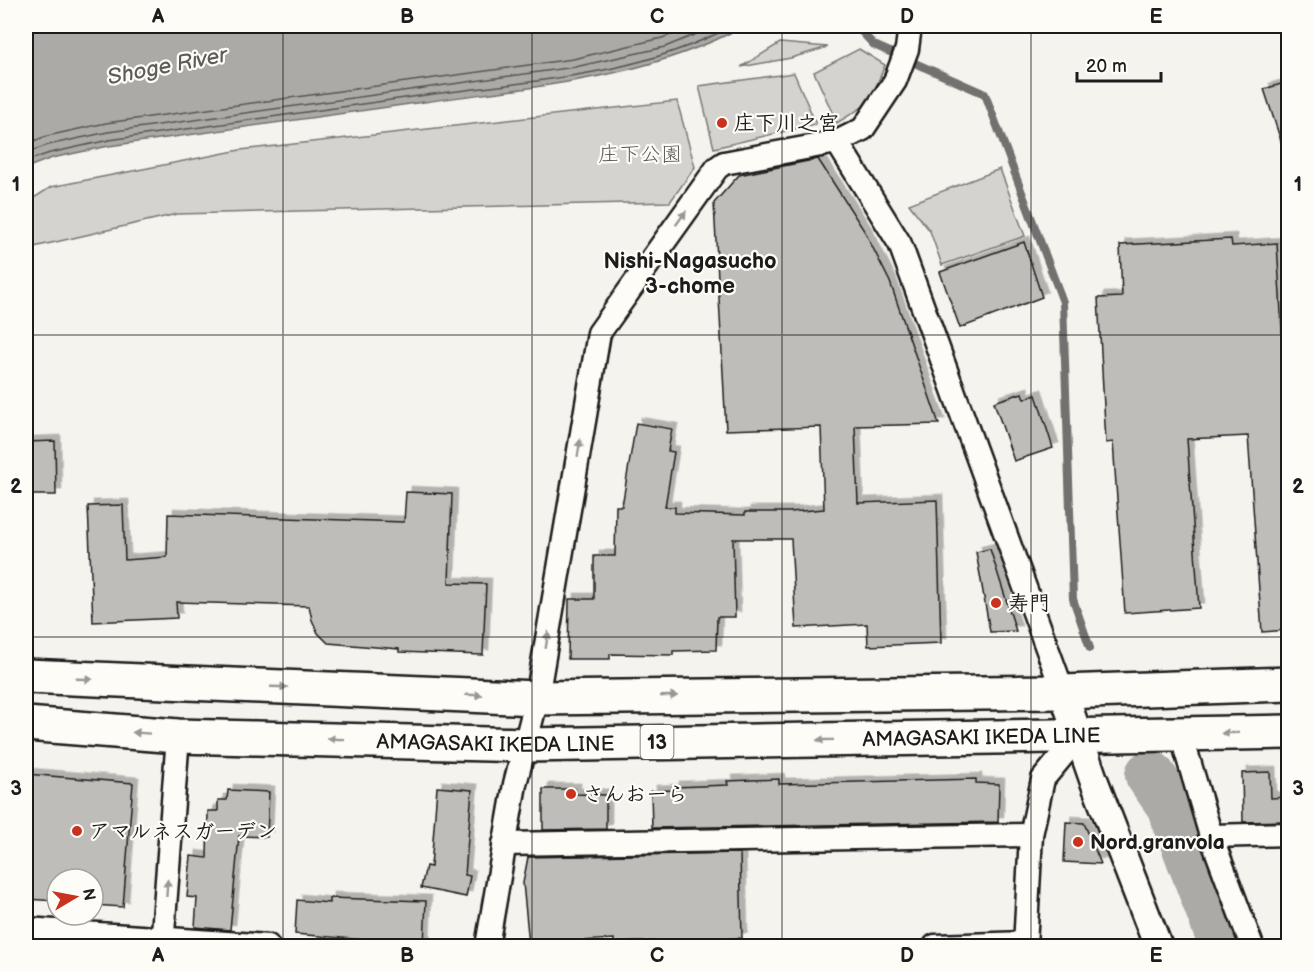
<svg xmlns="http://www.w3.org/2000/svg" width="1314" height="972" viewBox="0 0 1314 972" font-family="'Balsamiq Sans','Klee One',sans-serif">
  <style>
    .green { fill: #d4d3cf; stroke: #787876; stroke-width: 1.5 }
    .water { fill: #abaaa6; stroke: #72716f; stroke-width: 1.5 }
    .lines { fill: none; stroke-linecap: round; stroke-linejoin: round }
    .shore { stroke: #555553; stroke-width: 1.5 }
    .stream { stroke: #72716f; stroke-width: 8 }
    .river { stroke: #abaaa6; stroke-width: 50 }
    .building { fill: #bebdba; stroke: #1c1c1c; stroke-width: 1.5; filter: url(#shadow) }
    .minor-casing { stroke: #1c1c1c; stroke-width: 27 }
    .tertiary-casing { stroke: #1c1c1c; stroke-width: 32 }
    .primary-casing { stroke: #1c1c1c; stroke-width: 38 }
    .minor { stroke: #fdfcf7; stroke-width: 22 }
    .tertiary { stroke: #fdfcf7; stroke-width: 27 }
    .primary { stroke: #fdfcf7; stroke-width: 33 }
    .oneway { fill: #989794 }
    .grid { fill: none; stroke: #1c1c1c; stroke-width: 1.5; stroke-opacity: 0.55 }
    .poi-dot { fill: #c8321e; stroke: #fdfcf7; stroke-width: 2 }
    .labels { text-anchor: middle; stroke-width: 4.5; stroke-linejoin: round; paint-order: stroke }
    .shield { fill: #fdfcf7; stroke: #605f5e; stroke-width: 1.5 }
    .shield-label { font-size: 20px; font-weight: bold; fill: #1c1c1c }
    .poi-label { font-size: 21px; font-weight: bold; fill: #1c1c1c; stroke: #fdfcf7; text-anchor: start }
    .park-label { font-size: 21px; fill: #5c5c5b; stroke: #fdfcf7 }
    .street-label { font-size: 21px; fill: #1c1c1c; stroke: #fdfcf7 }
    .water-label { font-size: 22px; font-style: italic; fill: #5c5c5a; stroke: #fdfcf7 }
    .neighbourhood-label { font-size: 22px; font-weight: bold; fill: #1c1c1c; stroke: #fdfcf7 }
    .neatline { fill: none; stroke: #1c1c1c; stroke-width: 2 }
    .grid-label { font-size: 20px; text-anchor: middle; font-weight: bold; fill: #1c1c1c }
  </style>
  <defs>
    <filter id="shadow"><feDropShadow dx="5.5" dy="-5.5" stdDeviation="0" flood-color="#0004"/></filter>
  </defs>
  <rect width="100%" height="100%" fill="#f4f3ee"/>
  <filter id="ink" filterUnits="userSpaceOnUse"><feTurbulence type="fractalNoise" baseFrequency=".0167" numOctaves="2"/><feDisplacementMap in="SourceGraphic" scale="12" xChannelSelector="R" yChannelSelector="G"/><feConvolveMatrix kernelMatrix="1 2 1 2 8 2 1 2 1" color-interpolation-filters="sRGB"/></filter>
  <g filter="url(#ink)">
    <g class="green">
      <path d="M780 43 828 47 791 58 741 67Z"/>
      <path d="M859 49 885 65 869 103 837 123 814 72Z"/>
      <path d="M794 73 816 124 714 148 699 86Z"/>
      <path d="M677 101 695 167 670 202 177 214 34 247 26 255V203L51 187 240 150Z"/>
      <path d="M1000 169 1025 236 942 265 930 231 909 204Z"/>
    </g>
    <path class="water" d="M26 26H744C644 80 535 86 424 102 319 116 214 131 109 146L52 158 26 168Z"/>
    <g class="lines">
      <g class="shore">
        <path d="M26 144 47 136 106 123 573 59 662 38 696 26"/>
        <path d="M26 153 48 145 108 132 575 67 665 47 716 26"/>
        <path d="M26 161 50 153 109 140C217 125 325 109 433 94 533 81 641 75 732 26"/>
      </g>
      <path class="stream" d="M856 26 874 45 985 94 1063 302 1073 599 1090 648"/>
      <path class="river" d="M1150 775 1171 805 1224 946"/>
    </g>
    <g class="building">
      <path d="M1288 82V149L1284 150 1264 89Z"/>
      <path d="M818 159 865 232 890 282 939 424 855 426 858 503 937 500 941 643 868 646 867 624 796 628 791 539H733L735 617H717L716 650 673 651V655L610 654V659H568L569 599H594V556H615L616 506H622L636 423 672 429 668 451 674 452 665 507H675V513L745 515V512H790L824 509 821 427 726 430 714 203 739 175Z"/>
      <path d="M1231 239 1232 246 1277 243 1285 383H1288V630L1262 632 1248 436 1187 439 1199 608 1125 613 1113 442 1106 443 1098 298 1122 297 1120 245Z"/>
      <path d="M1024 242 1042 297 960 328 940 272Z"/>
      <path d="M1022 393 1024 399 1036 395 1053 448 1014 461 994 402Z"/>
      <path d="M55 441 56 495H26V442Z"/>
      <path d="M406 492 452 494 449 583 486 584 483 655 399 652V649L328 643 318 633 312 620 309 606 176 602 177 618 93 622 88 506 123 505 125 560 167 557 168 514 404 522Z"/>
      <path d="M990 549 1016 631 990 632 976 552Z"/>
      <path d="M1270 772 1271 798 1288 797V821L1243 822 1242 773Z"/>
      <path d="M26 774 133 783 123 907 93 905V879H57V901L26 899Z"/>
      <path d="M779 779V784L976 779V783L999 784 998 822 652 828 651 791 674 790V787L728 785 727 781Z"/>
      <path d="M437 787 472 790 465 875 470 876 466 897 421 888 426 866 431 867Z"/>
      <path d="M543 789H575V794L606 795V829L543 830Z"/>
      <path d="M228 790 269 792 267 837 239 836 230 930 195 927 197 898 187 897 191 856 207 858 208 811H218V800H227Z"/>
      <path d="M1066 822 1084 823 1101 864 1064 862Z"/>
      <path d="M740 853 742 938 614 943V939L529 944 523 883 528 857Z"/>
      <path d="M329 898 426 901 424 945 295 934 297 900 329 903Z"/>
    </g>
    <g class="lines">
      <g class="minor-casing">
        <g id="minor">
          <path d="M837 142 900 244 1063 692"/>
          <path d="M1181 734 1211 836 1252 946"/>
          <path d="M1211 836 1288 834"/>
          <path d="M504 844 1031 835"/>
          <path d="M26 929 268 946"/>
          <path d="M162 946 178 736"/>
          <path d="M487 946 515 784 537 698 599 333 717 168 724 163 837 142 863 129 895 81 907 49 910 26"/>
          <path d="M935 946 1025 943"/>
          <path d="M1025 946 1031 835 1043 779 1078 737"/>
        </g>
      </g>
      <g class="tertiary-casing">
        <path id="tertiary" d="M1063 692 1093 778 1158 946"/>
      </g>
      <g class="primary-casing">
        <g id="primary">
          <path d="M26 676 537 698 1063 692 1288 684"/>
          <path id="s1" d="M26 724 178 736 526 745 1288 732"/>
        </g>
      </g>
      <use href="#minor" class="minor"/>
      <use href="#tertiary" class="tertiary"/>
      <use href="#primary" class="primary"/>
    </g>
    <defs><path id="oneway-solid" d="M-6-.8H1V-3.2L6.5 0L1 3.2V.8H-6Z" transform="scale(1.5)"/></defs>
    <g class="oneway">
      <use href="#oneway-solid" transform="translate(681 218) rotate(-54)"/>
      <use href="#oneway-solid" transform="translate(579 448) rotate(-81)"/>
      <use href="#oneway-solid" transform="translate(547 640) rotate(-81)"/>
      <use href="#oneway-solid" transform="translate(84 679) rotate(2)"/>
      <use href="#oneway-solid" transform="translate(279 687) rotate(2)"/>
      <use href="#oneway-solid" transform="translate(474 695) rotate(2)"/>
      <use href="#oneway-solid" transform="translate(669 696) rotate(-1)"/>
      <use href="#oneway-solid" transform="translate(141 733) rotate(-176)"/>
      <use href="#oneway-solid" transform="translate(1230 733) rotate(179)"/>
      <use href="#oneway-solid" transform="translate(336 739) rotate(-179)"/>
      <use href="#oneway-solid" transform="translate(825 740) rotate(179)"/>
      <use href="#oneway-solid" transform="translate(167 888) rotate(-86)"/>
    </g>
  </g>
  <path class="grid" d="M283 26V946M532 26V946M782 26V946M1031 26V946M26 335H1288M26 637H1288"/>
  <g class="poi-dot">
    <circle cx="722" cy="123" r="6"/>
    <circle cx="996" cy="603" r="6"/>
    <circle cx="571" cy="794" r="6"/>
    <circle cx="77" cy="831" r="6"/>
    <circle cx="1078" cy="842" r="6"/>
  </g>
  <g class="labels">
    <rect class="shield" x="640.5" y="725" width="33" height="34" rx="4.5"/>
    <g class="shield-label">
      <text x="657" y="749">13</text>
    </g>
    <g class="poi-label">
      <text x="734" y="130">庄下川之宮</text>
      <text x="1008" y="610">寿門</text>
      <text x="583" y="801">さんおーら</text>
      <text x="89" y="838">アマルネスガーデン</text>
      <text x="1090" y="849">Nord.granvola</text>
    </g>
    <g class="park-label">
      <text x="640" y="161">庄下公園</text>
    </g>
    <g class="street-label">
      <text dy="7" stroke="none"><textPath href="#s1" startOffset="956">AMAGASAKI IKEDA LINE</textPath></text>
      <text dy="7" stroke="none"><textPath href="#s1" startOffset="470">AMAGASAKI IKEDA LINE</textPath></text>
    </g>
    <g class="water-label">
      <text transform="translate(167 65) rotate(-11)" y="8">Shoge River</text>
    </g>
    <g class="neighbourhood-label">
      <text x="690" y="268">Nishi-Nagasucho<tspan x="690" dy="25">3-chome</tspan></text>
    </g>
  </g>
  <rect width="1314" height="972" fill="none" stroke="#fdfcf7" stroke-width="66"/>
  <g transform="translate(75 897) rotate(80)"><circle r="28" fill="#fdfcf7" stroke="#a3a29f" stroke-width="1.5"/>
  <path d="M0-4.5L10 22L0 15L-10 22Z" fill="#c8321e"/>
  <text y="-9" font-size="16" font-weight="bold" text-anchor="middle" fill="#1c1c1c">N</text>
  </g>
  <path d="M1077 72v9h84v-9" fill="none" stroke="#1c1c1c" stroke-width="3"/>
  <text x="1086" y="72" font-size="18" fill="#1c1c1c" stroke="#fdfcf7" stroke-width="4.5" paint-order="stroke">20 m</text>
  <rect x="33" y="33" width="1248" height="906" class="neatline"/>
  <g class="grid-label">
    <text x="158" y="23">A</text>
    <text x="407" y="23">B</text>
    <text x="657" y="23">C</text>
    <text x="907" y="23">D</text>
    <text x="1156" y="23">E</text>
    <text x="16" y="191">1</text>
    <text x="1298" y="191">1</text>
    <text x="16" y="493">2</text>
    <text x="1298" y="493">2</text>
    <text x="16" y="795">3</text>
    <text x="1298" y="795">3</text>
    <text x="158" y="962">A</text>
    <text x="407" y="962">B</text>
    <text x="657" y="962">C</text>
    <text x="907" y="962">D</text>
    <text x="1156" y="962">E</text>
  </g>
</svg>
